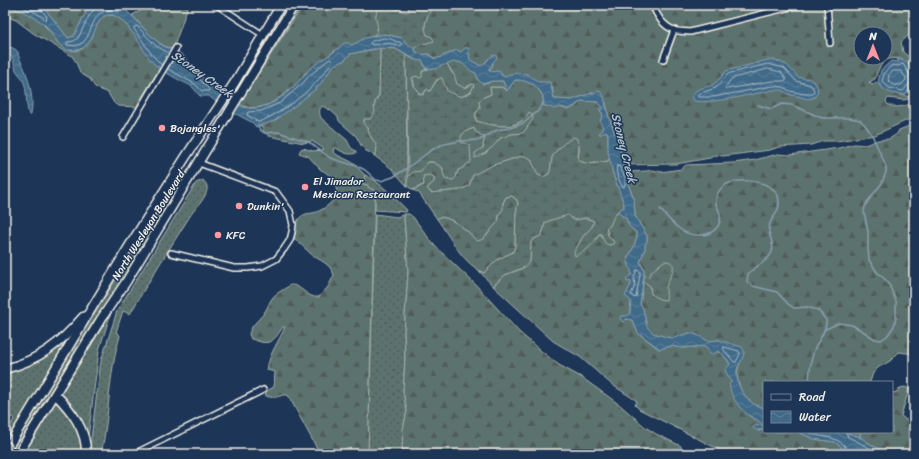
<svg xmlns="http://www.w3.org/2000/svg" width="919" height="459" viewBox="0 0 919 459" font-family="Sriracha,sans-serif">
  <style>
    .grass { fill: url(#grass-dots); stroke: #a8b2ab }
    .forest { fill: url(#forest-firs); stroke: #a8b2ab; fill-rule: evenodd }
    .wetland { fill: url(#wetland-marsh); stroke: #a8b2ab }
    .water { fill: url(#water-waves); stroke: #89a0af }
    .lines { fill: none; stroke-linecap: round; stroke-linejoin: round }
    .shore { stroke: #acbbc2; stroke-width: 1 }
    .stream { stroke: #89a0af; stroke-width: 1.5 }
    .minor-casing { stroke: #f4f1e8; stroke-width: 8 }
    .trunk-casing { stroke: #f4f1e8; stroke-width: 11 }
    .minor { stroke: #1d3557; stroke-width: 5 }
    .trunk { stroke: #1d3557; stroke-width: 8 }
    .primary-bridge-casing { stroke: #f4f1e8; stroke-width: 11; stroke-linecap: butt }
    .primary-bridge { stroke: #1d3557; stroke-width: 8 }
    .poi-dot { fill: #ff9aa2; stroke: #1d3557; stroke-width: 1.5 }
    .labels { text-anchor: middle; stroke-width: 3; stroke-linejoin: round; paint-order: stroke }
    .poi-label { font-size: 11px; fill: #f4f1e8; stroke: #1d3557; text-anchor: start }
    .street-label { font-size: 11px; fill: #f4f1e8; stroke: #1d3557 }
    .water-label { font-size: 12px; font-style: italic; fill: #b5c2c7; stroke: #1d3557 }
  </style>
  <defs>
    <pattern id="grass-dots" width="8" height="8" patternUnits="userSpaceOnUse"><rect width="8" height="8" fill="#5b726e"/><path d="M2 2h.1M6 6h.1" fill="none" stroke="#515b58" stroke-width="1.8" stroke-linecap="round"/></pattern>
    <pattern id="forest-firs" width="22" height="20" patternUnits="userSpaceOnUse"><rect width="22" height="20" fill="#5b726e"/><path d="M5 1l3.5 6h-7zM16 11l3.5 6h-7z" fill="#515b58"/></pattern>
    <pattern id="wetland-marsh" width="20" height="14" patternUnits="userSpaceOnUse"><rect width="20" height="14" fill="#5b726e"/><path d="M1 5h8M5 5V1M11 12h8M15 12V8" fill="none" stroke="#515b58"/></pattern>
    <pattern id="water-waves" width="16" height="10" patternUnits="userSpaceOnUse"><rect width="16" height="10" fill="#416a89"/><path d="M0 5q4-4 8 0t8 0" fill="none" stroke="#5d809a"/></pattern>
  </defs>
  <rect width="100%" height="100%" fill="#1d3557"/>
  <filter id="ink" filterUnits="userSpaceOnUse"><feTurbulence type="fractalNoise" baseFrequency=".025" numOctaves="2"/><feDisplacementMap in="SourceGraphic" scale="8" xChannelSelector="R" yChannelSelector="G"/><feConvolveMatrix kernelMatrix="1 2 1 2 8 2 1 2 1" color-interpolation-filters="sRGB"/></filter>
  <g filter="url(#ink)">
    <g class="grass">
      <path d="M301 5H303L239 104Z"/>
      <path d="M380 48 396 49 406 55 407 186 391 168 372 154H376L375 144 369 134 368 128 364 122V119L367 118 374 108 375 102 379 95Z"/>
      <path d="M182 172 186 173 114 295 17 452 13 446Z"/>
      <path d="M365 175C381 182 394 198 407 210L406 212 375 210V191L363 184Z"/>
      <path d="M203 180C206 183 208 186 207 190 205 200 195 208 190 216 170 248 149 280 130 314L123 311 116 332 119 334 120 336C108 374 110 415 101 454H89L101 361 117 311 196 183Z"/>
      <path d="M375 214 397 217 405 214 404 217 408 272 404 332 405 358 403 392 407 411 403 429 402 454H368Z"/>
      <path d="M111 313 99 350 86 454H23Z"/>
      <path d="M67 340 8 440 5 436V424L9 428 14 419 13 417 10 418 5 423V370L55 348Z"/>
    </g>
    <g class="forest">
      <path d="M5 5C18 7 36 16 45 26 53 33 58 48 68 50 98 57 89 14 111 15 125 15 146 53 154 64L160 68 136 107 118 106 114 103 108 93 95 87 90 79 80 73 76 62 72 56 33 33 16 20 5 16Z"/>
      <path d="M42 5H93L85 14 74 36 68 38Z"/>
      <path d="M152 5 188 6 173 49C158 47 142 26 132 15Z"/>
      <path d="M303 5H379L376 14 378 25 376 34 352 45 337 49 304 74C301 81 295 85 289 90 275 102 258 114 239 104Z"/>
      <path d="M442 5H491L497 10H512L508 5H914V31L901 42 903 52 914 61V74C912 71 910 66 908 63 906 61 902 59 899 59 884 56 879 66 875 79L869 82 872 85 876 82C890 96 896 92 913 98L903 100 888 98 886 101 887 104C899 110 902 105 914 104V117L875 135 837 141H823L811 145 779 147 770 150 723 156 717 155 710 158 676 164 623 165 620 147 609 118 606 103 598 91 572 100 554 99 552 86C546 83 542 83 536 81 526 77 516 70 505 77L501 75V72L498 71 493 72 487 70 492 67 493 62 488 59 485 63 481 66 469 60V52L463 50 461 52 457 50 436 59 428 54 422 55 415 51 416 46 427 35C422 25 427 17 432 7ZM861 34H885V58H861Z"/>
      <path d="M380 48 379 95 375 102 374 108 375 112 370 119H364V125L368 128 369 134 377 146 376 155 366 151 362 147 356 136 339 121 338 117 330 110 322 106C319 109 319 113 321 118L347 140 351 148 356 151V153C349 156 342 152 336 148H334L333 152 339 156 356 164 358 168 365 175 363 184 368 185V187L375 191 368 454H320L288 395C279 394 277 400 266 396L265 392 274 387 275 372 267 370C269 354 279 341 285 327H283C277 335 273 345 261 342 257 341 255 340 251 339L249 334C251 325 259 320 264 313 268 308 269 301 274 296 278 292 285 289 290 285 301 284 307 299 319 297L328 287 334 275C330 263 320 261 311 254 305 249 300 243 294 238 294 228 296 217 306 214 311 213 315 213 319 211 326 208 331 202 337 197 338 187 331 173 321 170L308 156 299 153 301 149 303 148 313 151 322 150 324 149 312 141 304 143 269 136 264 132 261 125 274 121 303 99 318 87 334 65 345 60 350 54Z"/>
      <path d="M447 64 452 73 468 87 472 84 474 86 471 92 461 97 447 91 444 85 437 79 430 91H425L423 95 419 94 418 90 414 86V83L412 77 422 73 425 70Z"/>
      <path d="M515 80C528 79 546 90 543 105 549 107 554 108 559 107 561 107 564 109 566 109 572 110 577 105 581 101 589 102 601 99 603 110L600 111 603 114 601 119 603 128 600 132V134L605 131 608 133V144L610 158 608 161 587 164 578 160C579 151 581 145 576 138 568 141 554 149 552 158 551 164 551 169 549 174L543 177 538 175 531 159 519 157 500 163 473 175 469 186 460 190 431 193 427 188 434 182V177L424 179V184L413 190 407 186C407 179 408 176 413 172 425 169 420 169 428 162 440 161 444 171 448 180H453L456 177 458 170 464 167 467 164 460 139 461 135 467 131 474 128 475 131 485 138 483 145 485 154C490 147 496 145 500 138 505 137 507 135 511 134 518 132 516 135 525 130L528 115C515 131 493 126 476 121 475 113 480 109 479 101L484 97 491 94 490 87H501L507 91Z"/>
      <path d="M914 124V354L899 352 890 361 879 367 873 373 870 382H764V408C748 405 734 386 738 369 739 364 742 359 744 354L729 344 719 340 708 341 689 333 674 338 666 337 653 333 647 327 643 309 640 304 643 286 644 270 640 262 645 249V245L647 241V236L635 216 634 198 629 187V176L627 172 647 171 652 170 661 172 681 169 686 165 733 163 755 160 778 154 790 155 839 148 854 144 865 145 878 140 889 139 897 134 899 130Z"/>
      <path d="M509 196H512L517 200 518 203 516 214 515 247 513 252 497 260 484 273C462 263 451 238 437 219L439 217C452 217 467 230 475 239L488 234 499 218V215C503 209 502 203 506 197Z"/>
      <path d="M618 211 622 216 626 218 629 226 636 232 637 237 633 249 628 257V262L632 271 631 284 626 296 631 301 630 313 627 316 626 319 632 320 638 333 659 349 671 346 682 348 705 346C714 353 720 349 728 361 732 366 727 370 729 376 730 380 745 412 748 415 753 419 759 420 764 425L758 431 764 429V432H797L814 439 835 442 842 448 841 454H788L790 451 781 454H729L718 449 639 409 635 405 637 401 611 384 580 357 553 341 494 287V285L505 275 521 269 530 261 531 242 534 239 542 235 545 223 551 220 568 214 574 220C581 218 587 218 595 221L592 227 588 231 580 242 597 238 598 234H601L614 242 608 235 606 228 611 223V220Z"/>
      <path d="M405 214H409L413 217 434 245 475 284 519 332 541 351 559 365 581 377 620 405 644 426 656 434 681 446 680 454H402L403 429 407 411 403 392 405 358 404 332 408 272 404 217Z"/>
      <path d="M905 387 909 389 901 416 909 422 914 423V454H901L882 450 873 446 860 437 845 432H892V393L897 392 900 388Z"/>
    </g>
    <g class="wetland">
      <path d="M379 5H395V10L398 9 397 6 398 5 401 7 402 11 408 12 409 5H442L432 7C427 17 422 25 427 35L432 37 434 41 416 46 415 49 407 44 402 38 384 34 374 36C382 27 374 22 376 14 377 11 378 9 379 5Z"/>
      <path d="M406 55 413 59 423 61 425 68 428 69 422 71V77L420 78 416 76 412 78 414 86 418 90 419 94 423 95 427 89 429 91H430L435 83 440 78H442L447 91 461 97 471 92 474 85 472 84 464 88 457 84 454 75 447 64C462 55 477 74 486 84L492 81H503L506 89 501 87H490L491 94 484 97 479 101 480 108 475 114 476 121C493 126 520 132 529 112L532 114 533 119 523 133 511 134 505 137 500 138C496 145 483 156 475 158V153L484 147 483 145 485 138 475 131 474 128C466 131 458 134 462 143H465L470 146 471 162C466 164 463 169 458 170L456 177 453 180 445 179 443 172V168L433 162H428L421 171 413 172 408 177Z"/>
      <path d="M573 137 576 138C581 145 578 151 578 160 588 166 597 163 608 161L610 158 615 181 620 191 625 208C615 209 613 219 610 226L606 228 608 235 614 242 613 244 609 245 605 243 601 234H599C594 245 585 252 575 256L574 252 584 235 592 227 594 221 586 218 574 220 568 215 551 220 545 223 542 235 534 239 531 242 530 261 525 267 505 275 494 285V287L479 271 484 273 497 260 513 252 515 247 516 214 518 203 517 200 512 196 506 197 503 202V209L499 215 498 222 483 239 478 241C473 239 471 233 466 230 459 224 448 217 439 217L437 219 419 193 413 190 424 185 423 176 430 175 434 177V182L427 188 431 193 460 190 469 186 473 175 493 165 519 157 524 156 531 159 538 175 543 177 549 174C551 169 551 163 552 158 554 151 567 141 573 137Z"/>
      <path d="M664 261C681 261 670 276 667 284 665 288 667 295 666 300L659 299 651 294 650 286 643 281 644 275 648 277 652 271Z"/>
    </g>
    <g class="water">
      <path d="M7 5H42L68 38 74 36 85 14 92 5H119L125 9C136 20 147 33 159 43 166 49 174 49 181 54 189 60 194 69 201 76 213 87 227 102 243 107 267 114 291 91 304 75 314 62 335 54 344 43H348L352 45 365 38 384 34 402 38 407 44 415 49V51C419 54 423 55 428 54L433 58 436 59 457 50 461 52 465 48H468L470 60 481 66C486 63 488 59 493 55L497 56 496 59C492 62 491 67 488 70 492 73 496 70 501 72V75L505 77 509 74 519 73 527 74 539 82H550L554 99 572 100 598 91 601 92 604 97 609 118 620 147 623 165 629 176V187L634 198 635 216 647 236V241L645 245V249L640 262 644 270V275L640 304 643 309 647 327 653 333 666 337 674 338 689 333 698 335 708 341 719 340 742 347C748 355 739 362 737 370 735 387 748 405 764 408V429C759 430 757 431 753 428L754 426 763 425C759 420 752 418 747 414 737 406 731 396 729 384L732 382 731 380 729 378 725 370 730 364C728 359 722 354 718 351L713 354H710L708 349 705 346 682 348 671 346 660 349 638 333 632 320 626 319 623 322 621 320 620 318 621 316H627L630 313 631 301 625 296 631 284V281L627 282 626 279 632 274 628 262V257L633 249 637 237 636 232 629 226 626 218 622 216 618 211 622 208H624V204L613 174 608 152V133L606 131 600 135V132L603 128 600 122 603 114 599 109H603V108L598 102 581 101 572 108 568 109 561 107 555 109 543 105C547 90 528 79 515 80L507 91 503 81H492L483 84 478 80 476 73C463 69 465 57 448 64 443 66 440 65 436 69L425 68 423 61 416 60 396 49 390 48 373 49 350 54 345 60 334 65 318 87 293 107 274 121 256 127 253 123 238 115 227 111 209 96H200C197 93 195 89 192 87 189 84 184 83 181 81 170 75 156 68 149 58 141 47 126 17 112 15 92 12 98 48 76 50 73 50 69 50 67 50 57 46 53 32 45 25 33 15 21 11 7 5Z"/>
      <path d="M5 45 15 49 18 52C18 58 23 64 25 70 30 83 34 101 31 115H29C25 104 28 91 23 80 22 77 18 74 16 70 14 65 14 59 10 55H8L5 59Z"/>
      <path d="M897 59C911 62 916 74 913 87H911L905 95C893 94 884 93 878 82L881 70 891 61 899 62Z"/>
      <path d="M768 60H775L787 65 798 77 809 79 814 82 817 85 818 91 814 98 808 99 788 94 782 90H773C752 94 714 104 694 101 687 87 709 89 715 83 720 80 722 75 726 71Z"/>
      <path d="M797 432H845L860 437 873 446 882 450 901 454H841L842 448 835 442 814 439Z"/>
    </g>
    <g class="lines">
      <g class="shore">
        <path d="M17 5 35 12 46 20 47 17 41 9 40 5"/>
        <path d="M95 5V8L89 16 78 38 74 41 67 42V45C97 51 85 12 109 10 112 10 116 11 118 12L119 10 118 5"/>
        <path d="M385 38 391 39 397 42H400L402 45 400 46C393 42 381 44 372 45L370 43 372 41Z"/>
        <path d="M330 59 332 61C319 85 283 114 258 122L247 115 248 112 261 111 280 103 304 82 308 77Z"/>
        <path d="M768 64 784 68 796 81 811 85 814 90 813 94H804L790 91 783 87 773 86 713 97H700L698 96V94L716 88 728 74Z"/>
        <path d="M162 65 153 56 134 29V27L137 26 156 46 169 53"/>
        <path d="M168 69 195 84 202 91H209V89L176 55"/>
        <path d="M768 69 781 72 786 79V81H772L727 89 725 88 731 79Z"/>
        <path d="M893 71H901L906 78V80L901 85H893L888 80 889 75Z"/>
        <path d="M914 75 909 74 903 64 898 66 892 65 885 72 882 81 889 88 903 91 909 84 914 83"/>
        <path d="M617 166H619L625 177V185L624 187 622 186C619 180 615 172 617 166Z"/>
        <path d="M637 270 640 271V275L636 297 634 298 631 295 635 285 634 278Z"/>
        <path d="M724 347 739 351 740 354 736 362H734L724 350Z"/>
        <path d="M807 432C822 439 833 434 845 446L846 454"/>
        <path d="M846 432 848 437C860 442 870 450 883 454"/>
      </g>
      <g class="stream">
        <path d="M758 105 771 109 782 104 792 105 822 118H850L860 120 865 125 872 135 886 166V172L882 183 868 201 865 206 864 212 868 232V249L869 260 877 272 888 282 896 301V318L894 326 887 336 881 340 875 339 861 330 852 325 839 323 826 329"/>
        <path d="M258 125 260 130 264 133 278 132 306 141 312 144 330 158 359 167 365 170 376 180 381 181 393 177 410 166 430 151 441 145 459 141 480 140 497 130 510 128 524 123 538 111 544 102"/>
        <path d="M660 209C670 221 684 238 702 235 712 234 722 227 720 215 720 211 717 208 716 204 715 193 722 184 733 182 750 178 785 183 778 209 776 216 769 220 769 228 768 237 776 245 771 254 766 263 755 266 748 274L747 282 753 286 777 292 788 304 794 308 807 307 818 310 826 320C827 330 819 339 815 348 812 354 808 376 810 382"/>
        <path d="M860 438V432"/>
      </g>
      <g class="minor-casing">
        <g id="minor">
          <path d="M217 5 263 35"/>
          <path d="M653 5C656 15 663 26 674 30 678 32 685 31 690 32L798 5"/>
          <path d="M827 5 830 43"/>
          <path d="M663 60 674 30"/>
          <path d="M123 137 176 48"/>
          <path d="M171 253 234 268H248L262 266 276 259 284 249 290 240 292 232 293 225 290 211 276 192 199 163"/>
          <path d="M134 454 263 390"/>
        </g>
      </g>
      <g class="trunk-casing">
        <g id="trunk">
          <path d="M5 369C39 360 60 344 83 317"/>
          <path d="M55 394C71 410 87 430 86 454"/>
          <path d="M5 452 128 248 185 158 235 82 281 5"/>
          <path d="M18 454 101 319 126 282 294 5"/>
        </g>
      </g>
      <use href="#minor" class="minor"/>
      <use href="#trunk" class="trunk"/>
      <g class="primary-bridge-casing">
        <path id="primary-bridge" d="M5 444 12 454"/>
      </g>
      <use href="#primary-bridge" class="primary-bridge"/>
    </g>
  </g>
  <g class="poi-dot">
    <circle cx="162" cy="128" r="4"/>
    <circle cx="305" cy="187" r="4"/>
    <circle cx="239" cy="206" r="4"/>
    <circle cx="218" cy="235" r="4"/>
  </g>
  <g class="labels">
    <g class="poi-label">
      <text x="170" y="132">Bojangles'</text>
      <text x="313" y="185">El Jimador<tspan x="313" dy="13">Mexican Restaurant</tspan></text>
      <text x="247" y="210">Dunkin'</text>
      <text x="226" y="239">KFC</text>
    </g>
    <g class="street-label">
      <text transform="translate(148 225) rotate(-58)" y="4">North Wesleyan Boulevard</text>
    </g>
    <g class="water-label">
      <text transform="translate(202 74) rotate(35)" y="4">Stoney Creek</text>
      <text transform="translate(624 148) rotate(76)" y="4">Stoney Creek</text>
    </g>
  </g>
  <rect width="919" height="459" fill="none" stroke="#1d3557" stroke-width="20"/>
  <rect x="10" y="10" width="899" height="439" fill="none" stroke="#f4f1e8" stroke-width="1.5" filter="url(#ink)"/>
  <rect x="763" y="381" width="130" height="52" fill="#1d3557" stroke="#738091"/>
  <rect x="771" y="394" width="20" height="6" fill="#1d3557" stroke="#738091"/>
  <text x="799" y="401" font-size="12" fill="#f4f1e8">Road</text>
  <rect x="771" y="411" width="20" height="12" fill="url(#water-waves)" stroke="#738091"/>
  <text x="799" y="421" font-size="12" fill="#f4f1e8">Water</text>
  <g transform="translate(873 46)"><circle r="19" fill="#1d3557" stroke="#738091"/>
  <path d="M0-3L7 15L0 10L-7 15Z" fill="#ff9aa2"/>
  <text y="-6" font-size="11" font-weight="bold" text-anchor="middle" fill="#f4f1e8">N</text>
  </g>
</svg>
